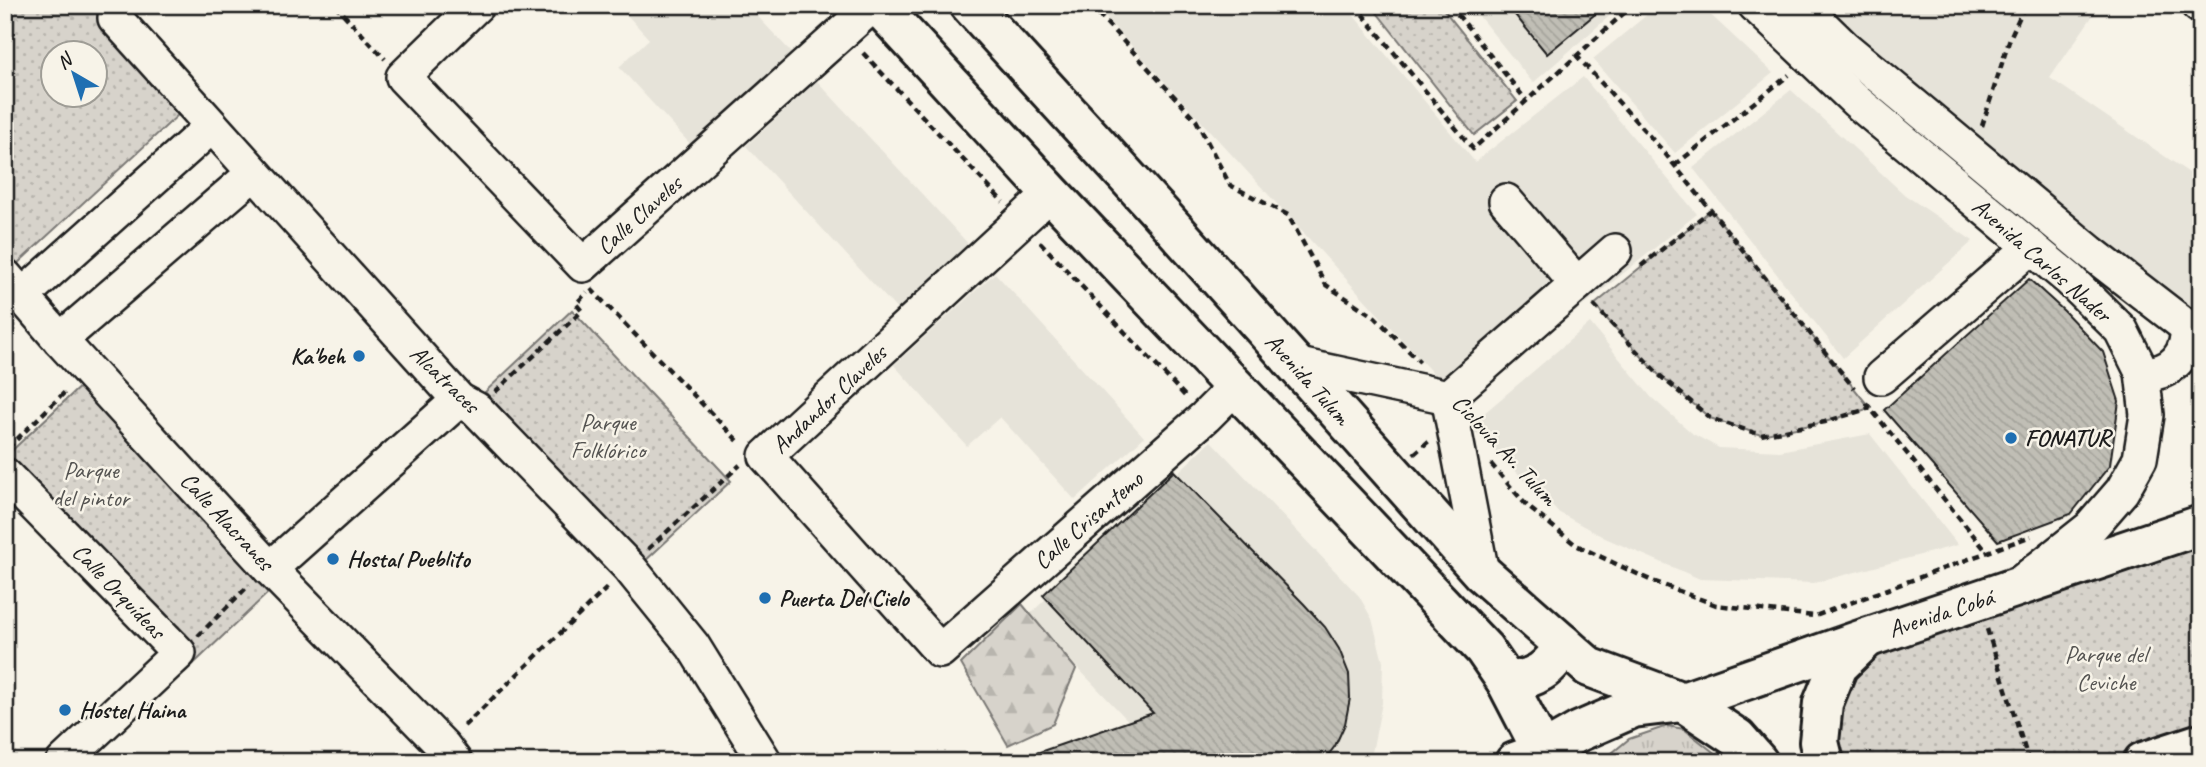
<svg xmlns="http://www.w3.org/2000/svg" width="2206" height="767" viewBox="0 0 2206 767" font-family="Caveat,sans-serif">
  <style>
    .built { fill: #e6e3d9 }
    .grass { fill: url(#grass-tufts); stroke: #7a7874; stroke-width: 2 }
    .forest { fill: url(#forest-firs); stroke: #7a7874; stroke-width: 2 }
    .park { fill: url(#park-dots); stroke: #7a7874; stroke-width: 2; fill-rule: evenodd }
    .building { fill: url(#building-back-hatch); stroke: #1c1c1c; stroke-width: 2 }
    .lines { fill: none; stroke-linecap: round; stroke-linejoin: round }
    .minor-casing { stroke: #1c1c1c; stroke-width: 38 }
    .major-casing { stroke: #1c1c1c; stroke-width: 44 }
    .path { stroke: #1c1c1c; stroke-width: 4.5; stroke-dasharray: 7 5; stroke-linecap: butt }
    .minor { stroke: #f7f3e8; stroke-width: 33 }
    .major { stroke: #f7f3e8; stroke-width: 38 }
    .poi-dot { fill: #1f6fb2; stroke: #f7f3e8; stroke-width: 2.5 }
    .labels { text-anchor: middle; stroke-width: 5; stroke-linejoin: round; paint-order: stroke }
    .street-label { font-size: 24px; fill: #1c1c1c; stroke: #f7f3e8 }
    .poi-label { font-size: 24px; font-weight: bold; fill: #1c1c1c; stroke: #f7f3e8; text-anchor: start }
    .park-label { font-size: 24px; fill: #545351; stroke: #f7f3e8 }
  </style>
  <defs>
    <pattern id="grass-tufts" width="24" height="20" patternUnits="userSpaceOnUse" patternTransform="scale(1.75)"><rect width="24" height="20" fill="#d7d3cb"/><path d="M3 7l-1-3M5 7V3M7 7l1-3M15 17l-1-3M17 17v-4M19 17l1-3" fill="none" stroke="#b8b5ae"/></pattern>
    <pattern id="forest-firs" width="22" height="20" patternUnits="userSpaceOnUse" patternTransform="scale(1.75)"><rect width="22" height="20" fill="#d7d3cb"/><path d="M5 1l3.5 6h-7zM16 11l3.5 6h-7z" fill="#b8b5ae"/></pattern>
    <pattern id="park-dots" width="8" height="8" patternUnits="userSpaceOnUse" patternTransform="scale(1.75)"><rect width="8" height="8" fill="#d7d3cb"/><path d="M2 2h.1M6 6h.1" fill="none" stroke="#b8b5ae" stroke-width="1.8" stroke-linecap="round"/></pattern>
    <pattern id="building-back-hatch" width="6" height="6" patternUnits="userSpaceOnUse" patternTransform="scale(1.75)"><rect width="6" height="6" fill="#c0beb5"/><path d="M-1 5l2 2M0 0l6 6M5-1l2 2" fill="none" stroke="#a4a39b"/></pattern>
  </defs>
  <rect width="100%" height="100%" fill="#f7f3e8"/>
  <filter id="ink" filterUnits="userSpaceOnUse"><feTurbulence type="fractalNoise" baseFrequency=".0143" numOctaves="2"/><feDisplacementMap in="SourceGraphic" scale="14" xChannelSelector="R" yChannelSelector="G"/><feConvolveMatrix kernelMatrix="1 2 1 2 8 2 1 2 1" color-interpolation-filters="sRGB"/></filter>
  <g filter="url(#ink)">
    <g class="built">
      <path d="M618 5H747L792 53 692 146 619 67 649 39Z"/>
      <path d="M1094 5H1345L1475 162 1583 77 1697 214 1461 404Z"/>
      <path d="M1470 5H1622L1533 83Z"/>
      <path d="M1659 5H1700L1773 73 1675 153 1593 59Z"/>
      <path d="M1823 5H2100L2050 78 2201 181V323L1992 159Z"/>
      <path d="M817 81 973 249 902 315 746 146Z"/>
      <path d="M1791 90 1905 195 1973 241 1843 358 1693 168Z"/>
      <path d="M995 273 1144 437 1075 500 1000 417 967 446 894 365Z"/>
      <path d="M1590 323 1651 397 1693 434 1719 448 1780 451 1870 434 1958 545 1814 583 1700 579 1605 538 1558 512 1469 426Z"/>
      <path d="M1211 441 1359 596 1372 619 1383 662 1382 703 1370 762H1062L1140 733 1028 616Z"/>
    </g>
    <path class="grass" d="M1667 726 1684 729 1726 762H1601L1629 739Z"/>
    <path class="forest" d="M1022 604 1076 669 1053 724 1008 745 961 664Z"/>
    <g class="park">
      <path d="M5 5H101L99 21 178 115 17 264 5 251ZM52 52H94V94H52Z"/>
      <path d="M1371 5H1440L1517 101 1474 135Z"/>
      <path d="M1711 210 1870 408 1825 422 1761 435 1710 418 1658 374 1594 305Z"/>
      <path d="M572 310 731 481 644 562 485 392Z"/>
      <path d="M84 383 269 592 185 672 5 483V457Z"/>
      <path d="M2201 537V735L2124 762H1833L1844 680 1870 652Z"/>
    </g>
    <g class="building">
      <path d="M1507 5H1606L1547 54Z"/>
      <path d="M2029 279 2064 311 2103 352 2119 401 2110 465 2071 514 1998 541 1884 410Z"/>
      <path d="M1174 471 1304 604 1325 627 1339 649 1349 674 1350 698 1345 724 1335 746 1323 762H1022V758L1153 713 1043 595Z"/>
    </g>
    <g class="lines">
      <g class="minor-casing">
        <g id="minor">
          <path d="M116 5 115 18 459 400 476 409 629 567 693 646 765 762"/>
          <path d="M477 5 403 77 583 265 873 5"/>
          <path d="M1755 5 1856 101 2069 279 2121 330 2142 372 2147 415 2140 459 2122 491 2090 528 2023 581"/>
          <path d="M1801 5 1844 47 2090 252 2187 327 2201 333"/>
          <path d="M2198 5 2201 7"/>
          <path d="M1051 193 766 456 940 651 1205 417 1235 387"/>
          <path d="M1506 201 1577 284"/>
          <path d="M5 276 60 340 270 569 443 746 455 762"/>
          <path d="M22 296 212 126"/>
          <path d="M60 340 254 173"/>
          <path d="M1294 364 1448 397 1615 251"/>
          <path d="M2142 372 2145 374C2172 373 2189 355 2187 327"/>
          <path d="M1881 377 2031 247"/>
          <path d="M1448 397 1482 573"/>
          <path d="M5 475 179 653 63 762"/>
          <path d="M270 569 459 400"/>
        </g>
      </g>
      <g class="major-casing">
        <g id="major">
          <path d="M878 5 1051 193 1484 649 1506 681 1548 762"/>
          <path d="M970 5 1161 214 1482 573 1589 667 1683 702 1737 738 1758 762"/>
          <path d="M1506 681C1533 681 1552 669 1563 644"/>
          <path d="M1515 762 1543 752 1578 732 1633 708 1683 702 1869 637 2201 525"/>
          <path d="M1824 762 1819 742 1823 703 1838 666 1867 638"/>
          <path d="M2143 762 2201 743"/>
        </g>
      </g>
      <g class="path">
        <path d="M335 5 385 59"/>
        <path d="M1090 5 1196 120 1230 185 1288 215 1326 285 1375 317 1420 362"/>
        <path d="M1355 5 1473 149 1633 5"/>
        <path d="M1450 5 1526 100"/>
        <path d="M863 53 1003 202"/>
        <path d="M1576 55 1663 151 1854 388"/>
        <path d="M1982 126 2010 38 2025 5"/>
        <path d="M1675 165 1789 75"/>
        <path d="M1040 242 1185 396"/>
        <path d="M1641 266 1711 210"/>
        <path d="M591 289 741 444"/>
        <path d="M1594 305 1658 374 1710 418 1761 435 1825 422 1870 408"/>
        <path d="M495 392 582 311 576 304 587 292"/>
        <path d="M1866 403 1987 552"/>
        <path d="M8 448 67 390"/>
        <path d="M1414 454 1429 441"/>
        <path d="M1491 464 1527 506 1576 545 1650 580 1716 605 1815 616 2031 536"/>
        <path d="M648 549 740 465"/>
        <path d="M1987 629 2029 762"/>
        <path d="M198 636 249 585"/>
        <path d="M464 726 609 586"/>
      </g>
      <use href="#minor" class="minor"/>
      <use href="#major" class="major"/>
    </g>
  </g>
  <g class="poi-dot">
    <circle cx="359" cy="356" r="7"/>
    <circle cx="2011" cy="438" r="7"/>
    <circle cx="333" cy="559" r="7"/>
    <circle cx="765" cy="598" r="7"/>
    <circle cx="65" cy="710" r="7"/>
  </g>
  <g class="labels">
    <g class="street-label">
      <text transform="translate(639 215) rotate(-42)" y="8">Calle Claveles</text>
      <text transform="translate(2042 260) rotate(41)" y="8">Avenida Carlos Nader</text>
      <text transform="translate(445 379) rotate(44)" y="8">Alcatraces</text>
      <text transform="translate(1308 379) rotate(48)" y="8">Avenida Tulum</text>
      <text transform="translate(829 399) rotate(-43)" y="8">Andandor Claveles</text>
      <text transform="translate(1505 450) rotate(47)" y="8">Ciclovía Av. Tulum</text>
      <text transform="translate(1088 520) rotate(-41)" y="8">Calle Crisantemo</text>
      <text transform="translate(227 521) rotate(47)" y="8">Calle Alacranes</text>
      <text transform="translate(119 591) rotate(46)" y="8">Calle Orquídeas</text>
      <text transform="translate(1941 613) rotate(-18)" y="8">Avenida Cobá</text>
    </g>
    <g class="poi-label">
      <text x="345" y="364" text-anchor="end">Ka'beh</text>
      <text x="2025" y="446">FONATUR</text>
      <text x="347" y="567">Hostal Pueblito</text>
      <text x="779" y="606">Puerta Del Cielo</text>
      <text x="79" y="718">Hostel Haina</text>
    </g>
    <g class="park-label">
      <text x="608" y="430">Parque<tspan x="608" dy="28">Folklórico</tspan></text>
      <text x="91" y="478">Parque<tspan x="91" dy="28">del pintor</tspan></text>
      <text x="2106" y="662">Parque del<tspan x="2106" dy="28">Ceviche</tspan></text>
    </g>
  </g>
  <rect width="2206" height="767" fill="none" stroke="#f7f3e8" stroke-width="28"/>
  <rect x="14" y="14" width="2178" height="739" fill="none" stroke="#1c1c1c" stroke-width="2.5" filter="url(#ink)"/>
  <g transform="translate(74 74) rotate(321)"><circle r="33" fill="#f7f3e8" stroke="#9f9d96" stroke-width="2"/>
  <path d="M0-5L12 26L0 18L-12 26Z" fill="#1f6fb2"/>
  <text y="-10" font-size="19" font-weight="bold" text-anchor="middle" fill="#1c1c1c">N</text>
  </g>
</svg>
